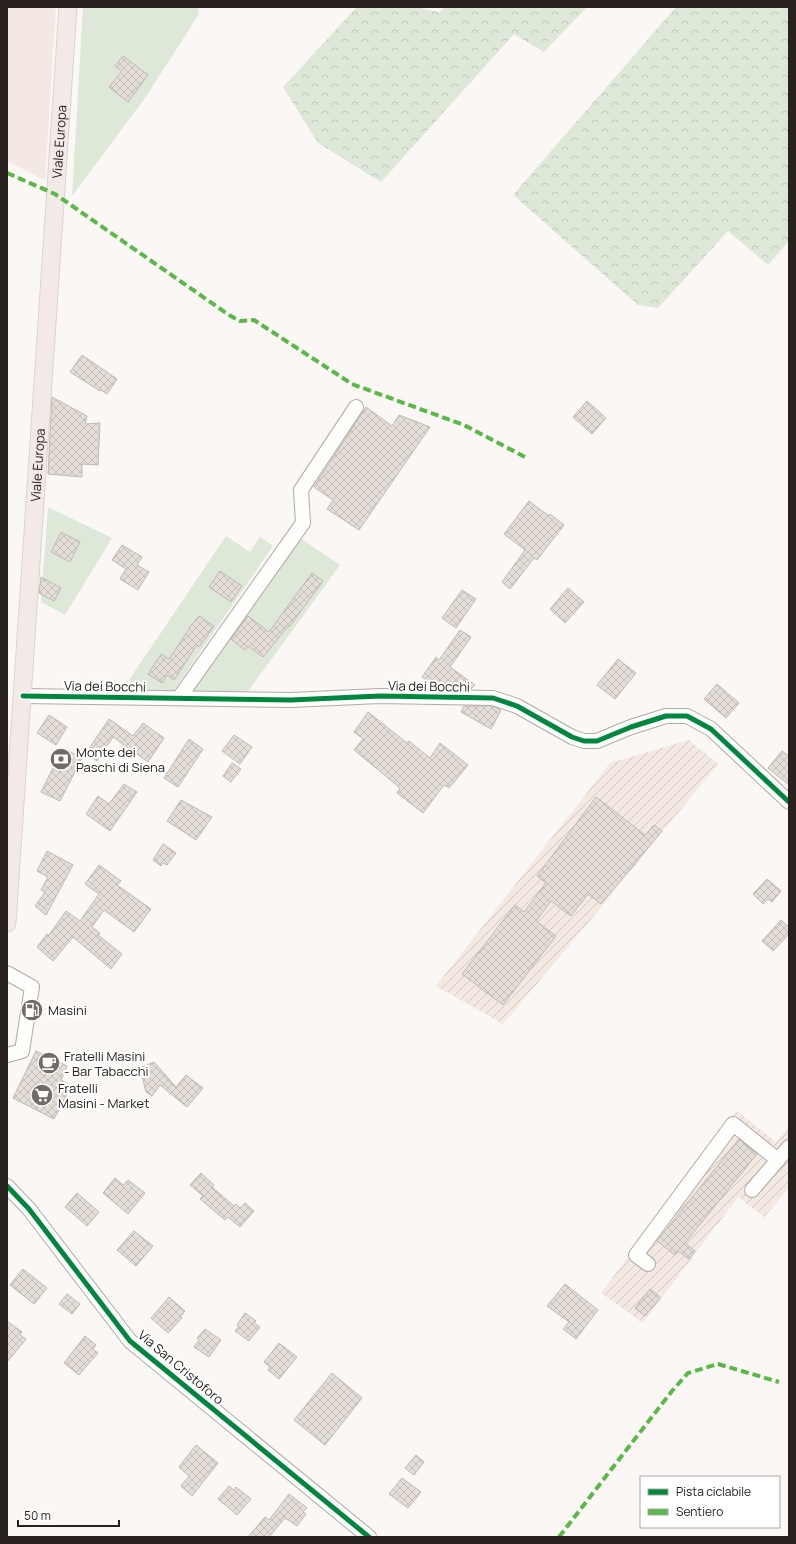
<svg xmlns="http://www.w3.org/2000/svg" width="796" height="1544" viewBox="0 0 796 1544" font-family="Manrope,sans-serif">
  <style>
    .built { fill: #f4e9e2 }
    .industrial { fill: url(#industrial-furrows) }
    .forest { fill: url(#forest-crowns) }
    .garden { fill: #dde8d9 }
    .building { fill: url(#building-cross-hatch); stroke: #bdb9b4 }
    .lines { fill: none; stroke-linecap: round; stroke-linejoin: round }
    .minor-casing { stroke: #b0aba7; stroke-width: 16 }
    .major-casing { stroke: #d7d4d2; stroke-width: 19 }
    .minor { stroke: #fefefd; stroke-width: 14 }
    .major { stroke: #f3eae8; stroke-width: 17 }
    .quiet { stroke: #58b947; stroke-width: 4; stroke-dasharray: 8 4; stroke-linecap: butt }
    .cycleway-casing { stroke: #fff; stroke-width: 8 }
    .cycleway { stroke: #00873e; stroke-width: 5 }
    .labels { text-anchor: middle; stroke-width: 4; stroke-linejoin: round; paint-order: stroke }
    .street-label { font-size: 13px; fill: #28211d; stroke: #fff }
    .poi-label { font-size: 13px; fill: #28211d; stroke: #fff; text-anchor: start }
  </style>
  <defs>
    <pattern id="industrial-furrows" width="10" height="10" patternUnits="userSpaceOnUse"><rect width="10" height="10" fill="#f4e9e2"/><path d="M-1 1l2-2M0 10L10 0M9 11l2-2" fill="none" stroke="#d1c8c1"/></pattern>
    <pattern id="forest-crowns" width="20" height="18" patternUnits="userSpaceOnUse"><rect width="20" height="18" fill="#dde8d9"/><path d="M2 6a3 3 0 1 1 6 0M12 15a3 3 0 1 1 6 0" fill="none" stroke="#bec7ba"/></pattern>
    <pattern id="building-cross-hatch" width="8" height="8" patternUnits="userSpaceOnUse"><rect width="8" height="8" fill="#e5ded8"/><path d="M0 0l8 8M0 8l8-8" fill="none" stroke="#c4beb9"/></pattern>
  </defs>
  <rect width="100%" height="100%" fill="#fbf7f4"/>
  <path class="built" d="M7 7H56L45 180 7 161Z"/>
  <g class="industrial">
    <path d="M689 740 718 764 589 922 503 1024 436 986 610 763Z"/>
    <path d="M737 1111 776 1142 789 1126V1188L764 1217 738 1197 643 1323 601 1293Z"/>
  </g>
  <g class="forest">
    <path d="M357 7H416L439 12 445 7H587L544 52 514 34 381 182 318 143 283 87Z"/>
    <path d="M676 7H789V241L768 265 728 231 658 308 638 305 513 195Z"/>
  </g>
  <g class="garden">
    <path d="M83 7H199L198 10 199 14 145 98 72 196Z"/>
    <path d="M48 507 112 538 65 615 41 602Z"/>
    <path d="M226 536 250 552 260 537 273 546 172 693C163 693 134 696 130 687 129 686 129 681 129 680Z"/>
    <path d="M300 538 340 565 246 694 188 693Z"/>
  </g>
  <g class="building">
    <path d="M123 56 148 75 128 102 109 87 122 71 115 66Z"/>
    <path d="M82 355 117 379 107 394 101 390 100 391 70 372Z"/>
    <path d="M52 397 87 416 85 424 100 423 98 465 82 464V477L48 474Z"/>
    <path d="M587 401 606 418 592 434 573 417Z"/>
    <path d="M366 407 392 426 399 415 430 427 359 530 327 509 333 500 314 487Z"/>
    <path d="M529 501 549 516 550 514 564 525 537 560 534 558 510 589 502 582 525 550 504 534Z"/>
    <path d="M61 532 80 542 70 562 51 552Z"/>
    <path d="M122 545 142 557 137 565 149 572 138 590 120 579 126 569 112 560Z"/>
    <path d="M220 571 242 586 231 602 209 587Z"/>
    <path d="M312 573 323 581 289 627 288 626 263 657 248 646 245 650 231 639 248 616 269 632Z"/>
    <path d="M41 577 61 588 54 601 39 593Z"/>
    <path d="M568 588 584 602 565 623 550 609Z"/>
    <path d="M462 590 476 599 456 628 442 618Z"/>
    <path d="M199 616 214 626 199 647 197 645 174 680 167 675 162 683 148 674 161 654 169 659 189 629 191 625 194 622Z"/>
    <path d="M460 630 471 637 450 667 475 685 471 689H439L422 677 436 657 439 660Z"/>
    <path d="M618 659 636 673 615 699 597 685Z"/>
    <path d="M717 684 739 703 726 718 704 699Z"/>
    <path d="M464 706H492L501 710 491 729 461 712Z"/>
    <path d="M368 712 407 743 409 741 430 758 440 743 468 765 449 788 444 785 423 813 397 793 400 788 354 750 363 739 354 732Z"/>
    <path d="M49 715 67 727 56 745 37 733Z"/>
    <path d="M109 719 133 736 143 723 164 738 148 762 113 737 97 761 86 753Z"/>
    <path d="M234 735 252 747 240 764 222 751Z"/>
    <path d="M189 739 203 749 178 787 164 778Z"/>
    <path d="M63 748 82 758 60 801 41 792Z"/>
    <path d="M782 751 789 756V785L768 768Z"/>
    <path d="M232 763 241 769 231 782 223 776Z"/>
    <path d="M124 784 137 792 110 831 86 814 98 796 109 804Z"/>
    <path d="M596 797 645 835 654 825 662 831 601 904 588 894 571 916 551 901 536 921 556 936 503 1005 462 974 515 905 524 912 546 883 537 876Z"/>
    <path d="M181 800 212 817 196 840 167 821Z"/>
    <path d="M163 844 176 853 167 865 163 863 161 866 153 860Z"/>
    <path d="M47 851 73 865 46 915 35 906 45 892 41 890 48 877 37 871Z"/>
    <path d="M99 865 121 881 117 885 151 909 134 932 104 910 92 927 100 933 98 935 122 954 111 969 73 937 53 961 37 947 47 934 49 935 66 911 80 921 99 894 85 884Z"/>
    <path d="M767 879 781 891 772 902 768 899 763 904 753 894Z"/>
    <path d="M781 920 789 927V934L773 951 762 941Z"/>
    <path d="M36 1051 67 1066 61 1080 71 1086 54 1119 13 1098Z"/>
    <path d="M154 1062 176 1087 186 1075 203 1088 187 1107 160 1085 152 1096 146 1092 140 1068Z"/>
    <path d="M739 1139 757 1154 685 1243 695 1251 689 1259 678 1251 675 1255 657 1241Z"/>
    <path d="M201 1173 214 1185 212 1187 234 1206 236 1204 240 1208 245 1203 254 1211 240 1227 228 1217 225 1220 200 1199 203 1196 190 1185Z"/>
    <path d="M115 1178 123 1185 128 1180 145 1193 128 1214 103 1193Z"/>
    <path d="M77 1193 99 1212 87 1226 65 1207Z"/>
    <path d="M134 1231 153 1246 136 1266 117 1250Z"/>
    <path d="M23 1269 47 1288 34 1304 10 1285Z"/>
    <path d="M565 1284 598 1310 576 1339 563 1329 569 1322 547 1306Z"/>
    <path d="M650 1289 660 1297 645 1316 635 1308Z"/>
    <path d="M67 1294 80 1304 72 1314 59 1304Z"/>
    <path d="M169 1297 185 1311 180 1317 182 1318 168 1333 151 1318Z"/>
    <path d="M245 1313 256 1321 254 1323 260 1327 249 1341 235 1331 239 1326 237 1325Z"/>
    <path d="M7 1321 22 1332 20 1335 26 1339 7 1362Z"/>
    <path d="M205 1329 221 1340 209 1357 194 1347 199 1340 197 1338Z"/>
    <path d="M85 1336 96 1345 93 1349 98 1353 79 1375 64 1363Z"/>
    <path d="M279 1343 297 1357 279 1379 268 1370 270 1367 264 1362Z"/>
    <path d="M332 1373 362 1398 325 1445 294 1420Z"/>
    <path d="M196 1445 218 1463 192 1496 181 1486 189 1476 179 1467Z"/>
    <path d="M416 1455 424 1462 414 1475 405 1468Z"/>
    <path d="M402 1478 421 1492 408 1508 389 1494Z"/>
    <path d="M229 1486 234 1490 236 1487 251 1499 237 1515 218 1499Z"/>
    <path d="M289 1494 307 1508 303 1512 306 1514 297 1526 285 1518 269 1537H248L265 1517 269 1520Z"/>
  </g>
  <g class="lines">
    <g class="minor-casing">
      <g id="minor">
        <path d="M23 696 291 700 380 696 493 698 517 706 572 737 584 741H597L631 727 666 716H687L711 729 789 802"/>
        <path d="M179 698 303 523 301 490 356 407"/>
        <path d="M7 973 32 987 22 1051 7 1055"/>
        <path d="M7 1186 29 1209 130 1341 369 1537"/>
        <path d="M752 1190 789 1147"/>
        <path d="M648 1264 636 1255 733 1124 778 1160"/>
      </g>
    </g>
    <g class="major-casing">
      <g id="major">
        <path id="s1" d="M7 923 68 7"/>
      </g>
    </g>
    <use href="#minor" class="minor"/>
    <use href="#major" class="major"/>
    <g class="quiet">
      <path d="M7 173 55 194 229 315 240 321 254 320 352 384 464 425 525 457"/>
      <path d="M559 1537 672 1391 688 1373 718 1364 779 1382"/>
    </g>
    <g class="cycleway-casing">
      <g id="cycleway">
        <path d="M23 696 291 700 380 696 493 698 517 706 572 737 584 741H597L631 727 666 716H687L711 729 789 802"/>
        <path d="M7 1186 29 1209 130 1341 369 1537"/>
      </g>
    </g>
    <use href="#cycleway" class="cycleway"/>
  </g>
  <defs>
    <g id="bank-disc" transform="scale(1.15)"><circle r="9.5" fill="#726c68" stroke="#fff"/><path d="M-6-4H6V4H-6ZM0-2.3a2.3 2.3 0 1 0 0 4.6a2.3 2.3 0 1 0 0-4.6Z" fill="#fff"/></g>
    <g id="fuel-disc" transform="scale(1.15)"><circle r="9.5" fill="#726c68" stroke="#fff"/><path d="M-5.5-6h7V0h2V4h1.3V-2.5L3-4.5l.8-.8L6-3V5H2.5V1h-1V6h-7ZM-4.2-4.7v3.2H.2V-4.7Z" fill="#fff"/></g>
    <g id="cafe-disc" transform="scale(1.15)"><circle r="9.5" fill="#726c68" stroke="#fff"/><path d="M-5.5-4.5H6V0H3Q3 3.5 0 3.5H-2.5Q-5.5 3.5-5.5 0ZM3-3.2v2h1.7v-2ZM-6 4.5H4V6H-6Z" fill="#fff"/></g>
    <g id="supermarket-disc" transform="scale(1.15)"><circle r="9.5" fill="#726c68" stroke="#fff"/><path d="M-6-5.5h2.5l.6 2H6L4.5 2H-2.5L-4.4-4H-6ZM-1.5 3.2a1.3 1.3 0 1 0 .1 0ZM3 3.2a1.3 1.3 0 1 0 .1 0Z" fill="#fff"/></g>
  </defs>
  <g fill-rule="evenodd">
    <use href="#bank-disc" x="61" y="759"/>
    <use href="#fuel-disc" x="32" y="1010"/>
    <use href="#cafe-disc" x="49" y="1063"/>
    <use href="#supermarket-disc" x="42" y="1095"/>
  </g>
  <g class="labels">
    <g class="street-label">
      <text dy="5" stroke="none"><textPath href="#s1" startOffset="783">Viale Europa</textPath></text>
      <text dy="5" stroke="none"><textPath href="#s1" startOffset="459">Viale Europa</textPath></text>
      <text transform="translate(105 686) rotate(1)" y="5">Via dei Bocchi</text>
      <text transform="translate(429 686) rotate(1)" y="5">Via dei Bocchi</text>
      <text transform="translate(181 1367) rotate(40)" y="5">Via San Cristoforo</text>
    </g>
    <g class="poi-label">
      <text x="76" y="757">Monte dei<tspan x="76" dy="15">Paschi di Siena</tspan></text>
      <text x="48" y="1015">Masini</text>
      <text x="64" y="1061">Fratelli Masini<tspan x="64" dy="15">- Bar Tabacchi</tspan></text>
      <text x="58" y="1093">Fratelli<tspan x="58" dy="15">Masini - Market</tspan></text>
    </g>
  </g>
  <rect width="796" height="1544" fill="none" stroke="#28211d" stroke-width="16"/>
  <rect x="640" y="1476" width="140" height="52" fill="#ffffff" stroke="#a9a6a5"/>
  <rect x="648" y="1489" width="20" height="6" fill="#00873e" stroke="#a9a6a5"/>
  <text x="676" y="1496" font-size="12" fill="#28211d">Pista ciclabile</text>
  <rect x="648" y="1509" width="20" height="6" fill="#58b947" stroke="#a9a6a5"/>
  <text x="676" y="1516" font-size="12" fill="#28211d">Sentiero</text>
  <path d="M18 1520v6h101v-6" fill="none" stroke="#28211d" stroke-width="2"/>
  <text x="24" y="1520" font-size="12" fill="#28211d" stroke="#ffffff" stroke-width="3" paint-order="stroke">50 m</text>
</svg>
